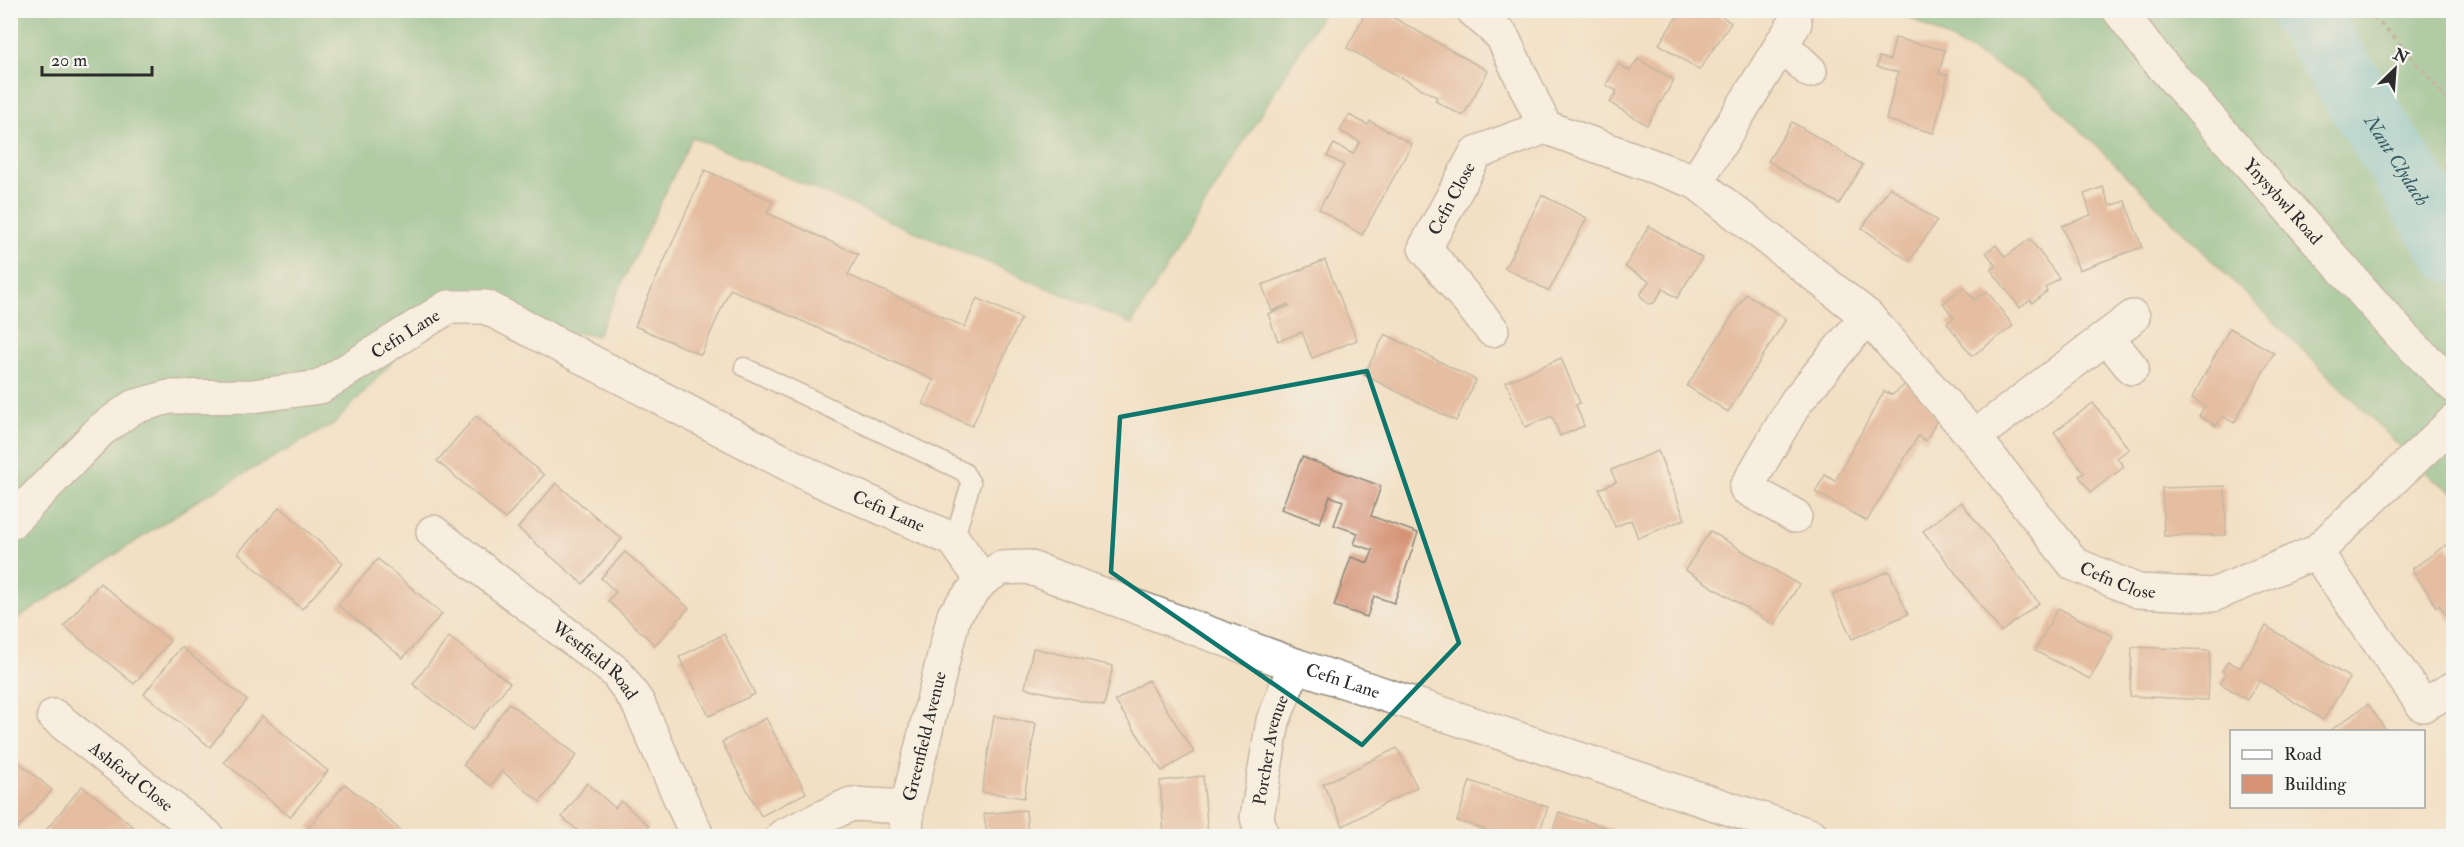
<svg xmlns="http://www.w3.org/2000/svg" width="2464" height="847" viewBox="0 0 2464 847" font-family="'IM FELL Double Pica',serif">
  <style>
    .forest { fill: #62b37f; stroke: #466f55; stroke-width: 1.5 }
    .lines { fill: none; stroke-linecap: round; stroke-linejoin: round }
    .river { stroke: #55bed1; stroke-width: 66 }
    .building { fill: #d59374 }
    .service-casing { stroke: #8e8678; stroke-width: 21 }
    .minor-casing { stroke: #8e8678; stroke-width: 36 }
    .secondary-casing { stroke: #8e8678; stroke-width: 36 }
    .path { stroke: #8e8678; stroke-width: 4; stroke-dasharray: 4.5 4.5; stroke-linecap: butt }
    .service { stroke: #fff; stroke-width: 18 }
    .minor { stroke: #fff; stroke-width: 33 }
    .secondary { stroke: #fff; stroke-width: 33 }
    .marked { fill: none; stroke: #0f766e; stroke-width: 4.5; stroke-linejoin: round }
    .labels { text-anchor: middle; stroke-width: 4.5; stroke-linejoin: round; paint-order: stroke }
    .street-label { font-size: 18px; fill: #2b2b2b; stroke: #f6f6f2 }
    .water-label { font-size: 20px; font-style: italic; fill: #3a5e65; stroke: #f6f6f2 }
  </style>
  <rect width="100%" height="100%" fill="#f6f6f2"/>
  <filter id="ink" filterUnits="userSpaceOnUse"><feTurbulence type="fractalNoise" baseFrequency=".0167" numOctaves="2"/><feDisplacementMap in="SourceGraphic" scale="12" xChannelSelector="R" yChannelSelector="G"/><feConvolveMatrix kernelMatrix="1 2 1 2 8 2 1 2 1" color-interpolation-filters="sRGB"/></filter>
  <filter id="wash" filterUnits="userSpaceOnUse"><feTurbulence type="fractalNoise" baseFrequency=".008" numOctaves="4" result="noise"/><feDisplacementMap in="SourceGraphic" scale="24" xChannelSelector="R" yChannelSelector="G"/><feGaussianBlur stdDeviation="1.35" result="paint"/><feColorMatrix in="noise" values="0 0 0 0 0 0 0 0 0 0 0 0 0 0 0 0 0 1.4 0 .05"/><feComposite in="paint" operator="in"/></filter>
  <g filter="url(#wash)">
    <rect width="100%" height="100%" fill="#f2e0c4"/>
    <g class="forest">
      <path d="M11 11H1324L1132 324 692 137 597 336 438 313 335 423 203 497 11 623Z"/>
      <path d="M1898 11H2453V492L2433 479 2038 88Z"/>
    </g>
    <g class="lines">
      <path class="river" id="s1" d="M2302 10 2454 250"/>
    </g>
    <g id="blocks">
      <g class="building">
        <path d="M1367 10H1380L1488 71 1463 116 1435 101 1437 97 1347 48Z"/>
        <path d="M1681 10H1713L1731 23 1699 70 1659 44Z"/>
        <path d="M1895 38 1945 50 1939 74 1948 75 1934 133 1886 120 1898 72 1877 67 1879 57 1890 60Z"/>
        <path d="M1638 59 1674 80 1647 125 1610 103 1617 91 1606 85 1618 64 1630 71Z"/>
        <path d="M1349 115 1368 125 1370 121 1412 144 1362 235 1319 209 1344 165 1327 156 1334 144 1353 154 1360 142 1340 131Z"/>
        <path d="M1792 122 1863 165 1839 204 1768 161Z"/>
        <path d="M705 170 773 201 767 213 858 254 848 275 965 327 977 298 1021 318 972 426 923 404 934 380 730 289 701 355 635 326Z"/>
        <path d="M1890 187 1937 221 1909 261 1862 228Z"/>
        <path d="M2103 187 2110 206 2125 201 2142 247 2079 270 2062 226 2091 215 2084 194Z"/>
        <path d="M1542 195 1587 218 1549 291 1505 268Z"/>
        <path d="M1649 226 1702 258 1677 298 1663 289 1654 303 1648 304 1640 295 1649 281 1625 267Z"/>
        <path d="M2030 239 2059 278 2045 288 2047 291 2041 296 2032 303 2030 300 2020 308 1991 270 1996 266 1986 252 1996 245 2005 257Z"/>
        <path d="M1325 260 1357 340 1312 358 1302 332 1278 341 1268 314 1289 306 1288 304 1272 311 1262 285Z"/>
        <path d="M1964 287 1974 300 1987 291 2013 326 1972 356 1947 323 1954 318 1943 303Z"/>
        <path d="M1746 294 1786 319 1728 412 1687 386Z"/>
        <path d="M2230 328 2274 353 2234 423 2222 416 2216 426 2199 416 2205 406 2192 398Z"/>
        <path d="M1385 334 1476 380 1456 421 1364 375Z"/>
        <path d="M1561 358 1580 403 1576 405 1584 426 1560 436 1552 416 1525 427 1506 382Z"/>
        <path d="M1910 381 1938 418 1926 441 1918 436 1867 521 1815 492 1825 475 1835 481 1884 391 1892 395Z"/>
        <path d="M2093 403 2129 449 2117 458 2124 467 2091 492 2079 476 2084 473 2054 432Z"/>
        <path d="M476 416 544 475 505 519 437 461Z"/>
        <path d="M1658 451 1685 519 1638 538 1631 520 1615 527 1599 489 1616 482 1611 470Z"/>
        <path d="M1302 457 1381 486 1371 516 1418 533 1394 603 1374 596 1367 617 1334 606 1351 557 1368 563 1373 550 1354 544 1358 533 1334 525 1343 501 1330 496 1320 523 1281 509Z"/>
        <path d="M556 483 622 539 583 584 518 528Z"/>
        <path d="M2225 486 2226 535 2164 536 2162 488Z"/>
        <path d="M1961 502 2039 603 2001 632 1923 531Z"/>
        <path d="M280 507 343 563 302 609 238 553Z"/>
        <path d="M1710 531 1799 585 1774 625 1685 570Z"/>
        <path d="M2446 545 2454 555V625L2439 605 2437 607 2412 569Z"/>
        <path d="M625 552 689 608 655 645 608 601 616 592 601 578Z"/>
        <path d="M378 559 442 614 403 658 338 605Z"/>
        <path d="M1889 571 1908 614 1852 639 1832 595Z"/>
        <path d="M100 583 170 641 134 684 64 626Z"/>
        <path d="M2058 608 2113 636 2090 679 2035 651Z"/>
        <path d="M2266 626 2350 678 2323 720 2260 680 2247 700 2220 683 2226 673 2222 671 2228 661 2240 668Z"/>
        <path d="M724 634 755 694 709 716 679 657Z"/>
        <path d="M449 637 510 683 472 730 413 684Z"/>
        <path d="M181 647 247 700 210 747 144 694Z"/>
        <path d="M2132 647 2210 650 2208 700 2130 696Z"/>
        <path d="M1033 648 1113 666 1104 706 1025 688Z"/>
        <path d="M1148 680 1194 752 1162 771 1115 701Z"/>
        <path d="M509 703 577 755 540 802 502 771 491 786 463 765Z"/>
        <path d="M2368 704 2387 732H2328Z"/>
        <path d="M262 716 328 771 290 817 224 762Z"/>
        <path d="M994 716 1036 723 1024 798 982 792Z"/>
        <path d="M766 718 806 793 761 816 722 742Z"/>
        <path d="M1397 748 1417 787 1343 826 1323 784Z"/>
        <path d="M10 755 52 790 17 829 10 823Z"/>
        <path d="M1203 776 1208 836H1164L1160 781Z"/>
        <path d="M1470 781 1548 807 1538 836H1506L1457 821Z"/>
        <path d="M587 783 615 808 621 801 649 826 640 836H584L562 817Z"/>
        <path d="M345 784 380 812 406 836H318L308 828Z"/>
        <path d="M82 786 114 811 144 836H54L46 830Z"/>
        <path d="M1026 810 1028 836H987L984 814Z"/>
        <path d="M1559 812 1596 824 1632 836H1551Z"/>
      </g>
    </g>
  </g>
  <g filter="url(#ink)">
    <use href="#blocks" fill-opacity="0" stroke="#8e8678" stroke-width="1.5"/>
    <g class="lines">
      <g class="service-casing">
        <path id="service" d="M744 367 964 472 971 483 954 540"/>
      </g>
      <g class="minor-casing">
        <g id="minor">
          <path d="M1473 10 1502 36 1545 127 1696 182 1867 316 1974 437"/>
          <path d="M1781 44 1810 71"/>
          <path d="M1696 182 1795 23"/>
          <path id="s2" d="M2133 317 1974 437 2074 564 2138 591 2213 595 2316 552 2454 421"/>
          <path id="s3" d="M1492 330 1425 248 1476 153 1545 127"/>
          <path d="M2107 337 2132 368"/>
          <path d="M1795 516 1746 488 1796 402 1867 316"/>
          <path id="s4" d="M10 523 101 430 133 407 169 397 253 396 320 387 448 307H486L815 478 954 540 982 580"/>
          <path id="s5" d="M433 532 616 672 638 703 697 836"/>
          <path d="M2316 552 2423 705 2454 688"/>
          <path id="s6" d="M54 716 207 836"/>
          <path id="s7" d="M783 836 851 804 907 807 954 615 982 580 1001 568 1028 567 1295 665 1812 836"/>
          <path d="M906 836 907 807"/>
          <path id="s8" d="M1262 836 1257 817 1273 721 1295 665"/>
        </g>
      </g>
      <g class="secondary-casing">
        <g id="secondary">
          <path id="s9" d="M2119 10 2154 56 2404 338 2454 386"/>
        </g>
      </g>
      <path class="path" d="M2367 10 2393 36 2454 106"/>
      <use href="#service" class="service"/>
      <use href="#minor" class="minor"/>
      <use href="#secondary" class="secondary"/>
    </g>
  </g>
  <path d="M0 0H2464V847H0ZM1367 371 1459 643 1362 745 1111 572 1120 417Z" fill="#f2e0c4" fill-opacity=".55" fill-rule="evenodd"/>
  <path class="marked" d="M1367 371 1459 643 1362 745 1111 572 1120 417Z"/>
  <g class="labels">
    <g class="street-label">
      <text dy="6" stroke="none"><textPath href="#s3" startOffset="162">Cefn Close</textPath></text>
      <text dy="6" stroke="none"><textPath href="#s9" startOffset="252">Ynysybwl Road</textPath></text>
      <text dy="6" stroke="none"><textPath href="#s4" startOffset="459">Cefn Lane</textPath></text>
      <text dy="6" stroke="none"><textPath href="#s4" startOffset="999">Cefn Lane</textPath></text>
      <text dy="6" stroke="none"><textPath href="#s2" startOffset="408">Cefn Close</textPath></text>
      <text dy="6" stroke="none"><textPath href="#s5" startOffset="207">Westfield Road</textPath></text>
      <text dy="6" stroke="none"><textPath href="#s7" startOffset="758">Cefn Lane</textPath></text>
      <text dy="6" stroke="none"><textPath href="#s7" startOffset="204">Greenfield Avenue</textPath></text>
      <text dy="6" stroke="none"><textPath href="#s8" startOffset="88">Porcher Avenue</textPath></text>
      <text dy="6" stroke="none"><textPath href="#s6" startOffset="98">Ashford Close</textPath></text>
    </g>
    <g class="water-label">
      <text dy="7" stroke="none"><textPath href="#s1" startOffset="178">Nant Clydach</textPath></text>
    </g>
  </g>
  <rect width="2464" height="847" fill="none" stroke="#f6f6f2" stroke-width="36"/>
  <rect x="2230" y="730" width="195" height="78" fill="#f6f6f2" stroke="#a5a5a2" stroke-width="1.5"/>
  <rect x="2242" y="750" width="30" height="9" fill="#ffffff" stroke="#a5a5a2" stroke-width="1.5"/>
  <text x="2284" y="760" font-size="18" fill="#2b2b2b">Road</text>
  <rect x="2242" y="775" width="30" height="18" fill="#d59374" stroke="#a5a5a2" stroke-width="1.5"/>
  <text x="2284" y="790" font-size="18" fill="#2b2b2b">Building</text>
  <g transform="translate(2395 69) rotate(25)" stroke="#f6f6f2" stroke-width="4.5" paint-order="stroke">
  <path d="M0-4.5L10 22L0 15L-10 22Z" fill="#2b2b2b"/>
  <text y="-9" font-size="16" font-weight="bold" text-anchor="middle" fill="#2b2b2b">N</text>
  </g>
  <path d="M42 66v9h110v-9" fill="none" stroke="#2b2b2b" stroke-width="3"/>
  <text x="51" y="66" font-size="18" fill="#2b2b2b" stroke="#f6f6f2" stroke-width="4.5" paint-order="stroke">20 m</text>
</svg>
